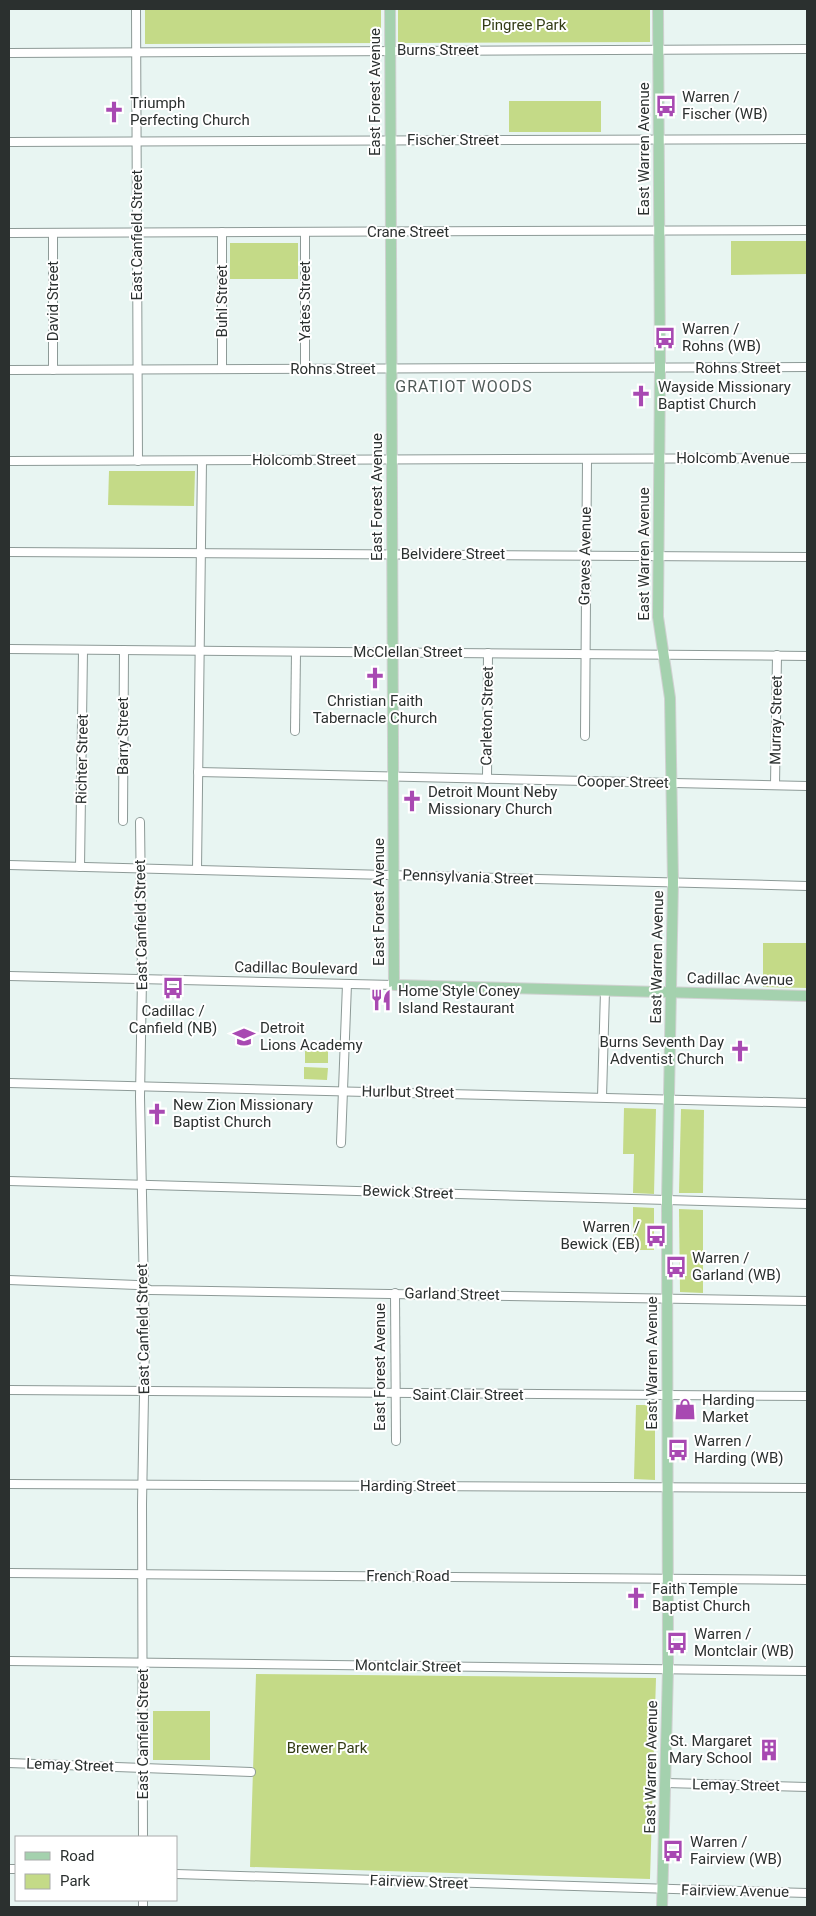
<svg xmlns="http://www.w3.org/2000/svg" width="816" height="1916" viewBox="0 0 816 1916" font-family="Roboto,sans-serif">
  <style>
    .green { fill: #c4da87 }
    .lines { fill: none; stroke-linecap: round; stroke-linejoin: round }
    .minor-casing { stroke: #8d9a97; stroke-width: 10 }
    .major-casing { stroke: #d0d1d1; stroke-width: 12 }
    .minor { stroke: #fff; stroke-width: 8 }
    .major { stroke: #a4d1ae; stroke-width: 10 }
    .labels { text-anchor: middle; stroke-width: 4; stroke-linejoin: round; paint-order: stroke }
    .park-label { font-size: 15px; fill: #333c15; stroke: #fff }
    .street-label { font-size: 15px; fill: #2b302f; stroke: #fff }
    .poi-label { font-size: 15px; fill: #2b302f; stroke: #fff; text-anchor: start }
    .neighbourhood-label { font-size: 16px; letter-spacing: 1px; fill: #4f5a57; stroke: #fff }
  </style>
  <rect width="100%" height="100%" fill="#e8f5f2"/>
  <g class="green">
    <path d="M145 9H381V43L145 44Z"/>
    <path d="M398 9H650V42L398 43Z"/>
    <rect x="509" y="101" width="92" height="31"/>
    <path d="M731 241H807V274L731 275Z"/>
    <rect x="230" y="243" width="68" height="36"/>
    <path d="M109 471H195L194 506 108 505Z"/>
    <path d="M763 943H807V988L763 987Z"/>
    <rect x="305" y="1051" width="23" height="12"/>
    <path d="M304 1067 328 1068 327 1080 304 1079Z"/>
    <path d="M624 1108 656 1109 654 1194 633 1193 634 1154H623Z"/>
    <path d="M681 1109 704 1110 703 1193H679Z"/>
    <path d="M633 1207 654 1208V1250H633Z"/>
    <path d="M679 1209 703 1210V1293L680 1292Z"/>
    <path d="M636 1405H655V1480L634 1479Z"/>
    <path d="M256 1674 656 1678 650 1879 250 1867Z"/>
    <rect x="153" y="1711" width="57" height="49"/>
  </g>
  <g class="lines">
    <g class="minor-casing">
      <g id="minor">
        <path d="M136 9 138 461"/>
        <path d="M9 53 807 49"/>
        <path d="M9 142 807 139"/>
        <path d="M222 232V369"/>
        <path d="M305 232V369"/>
        <path d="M9 233 807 230"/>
        <path d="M53 233V370"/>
        <path d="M9 370 807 367"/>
        <path d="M9 461 807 458"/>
        <path d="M9 552 807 557"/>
        <path d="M9 649 807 656"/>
        <path d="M295 731 296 652"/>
        <path d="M585 736 587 459"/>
        <path d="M198 772 807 786"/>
        <path d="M487 779 488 653"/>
        <path d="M775 785 777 655"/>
        <path d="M123 821 124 650"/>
        <path d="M140 822 142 979 140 1097 145 1341 142 1504 143 1837"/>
        <path d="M9 865 807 886"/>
        <path d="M80 867 83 650"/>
        <path d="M197 870 202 461"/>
        <path d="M9 976 394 985"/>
        <path d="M9 1083 807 1103"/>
        <path d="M602 1097 605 991"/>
        <path d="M341 1143 347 984"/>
        <path d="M9 1181 807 1204"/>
        <path d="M9 1280 137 1285 150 1290 807 1301"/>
        <path d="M395 1293 396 1441"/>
        <path d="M9 1390 807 1396"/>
        <path d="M9 1484 807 1488"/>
        <path d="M9 1573 807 1580"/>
        <path d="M9 1661 807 1671"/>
        <path d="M9 1763 251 1772"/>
        <path d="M666 1783 807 1787"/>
        <path d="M9 1869H16"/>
        <path d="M176 1874 807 1893"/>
        <path d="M143 1900V1907"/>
      </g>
    </g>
    <g class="major-casing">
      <g id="major">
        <path d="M390 9 394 985 807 996"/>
        <path d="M658 9 660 368 658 617 670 698 673 882 667 1200 668 1669 662 1907"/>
      </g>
    </g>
    <use href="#minor" class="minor"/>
    <use href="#major" class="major"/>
  </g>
  <defs>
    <g id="bus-bare" transform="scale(1.725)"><path d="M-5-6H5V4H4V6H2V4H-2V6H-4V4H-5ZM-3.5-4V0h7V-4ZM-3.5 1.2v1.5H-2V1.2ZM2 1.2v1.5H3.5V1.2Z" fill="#a849b2" stroke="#fff" stroke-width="2.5" paint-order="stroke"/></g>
    <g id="church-bare" transform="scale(1.725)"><path d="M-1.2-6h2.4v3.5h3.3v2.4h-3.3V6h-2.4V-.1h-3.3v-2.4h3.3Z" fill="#a849b2" stroke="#fff" stroke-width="2.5" paint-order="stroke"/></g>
    <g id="restaurant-bare" transform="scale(1.725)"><path d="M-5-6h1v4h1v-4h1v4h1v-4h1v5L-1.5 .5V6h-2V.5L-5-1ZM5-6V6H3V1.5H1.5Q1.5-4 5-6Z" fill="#a849b2" stroke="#fff" stroke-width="2.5" paint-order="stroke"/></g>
    <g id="school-bare" transform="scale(1.725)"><path d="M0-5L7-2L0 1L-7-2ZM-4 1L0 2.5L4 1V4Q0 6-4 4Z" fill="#a849b2" stroke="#fff" stroke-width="2.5" paint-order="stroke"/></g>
    <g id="shop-bare" transform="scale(1.725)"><path d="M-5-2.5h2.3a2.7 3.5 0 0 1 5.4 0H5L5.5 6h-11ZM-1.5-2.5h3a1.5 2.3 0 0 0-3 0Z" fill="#a849b2" stroke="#fff" stroke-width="2.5" paint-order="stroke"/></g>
    <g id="building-bare" transform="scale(1.725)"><path d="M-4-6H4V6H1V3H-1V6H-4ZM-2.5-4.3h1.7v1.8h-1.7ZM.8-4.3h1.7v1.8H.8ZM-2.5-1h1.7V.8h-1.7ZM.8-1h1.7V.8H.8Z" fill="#a849b2" stroke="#fff" stroke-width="2.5" paint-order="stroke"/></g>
  </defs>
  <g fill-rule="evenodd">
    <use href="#bus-bare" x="666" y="106"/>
    <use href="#church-bare" x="114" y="112"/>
    <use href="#bus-bare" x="665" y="338"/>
    <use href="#church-bare" x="641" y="396"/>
    <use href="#church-bare" x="375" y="678"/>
    <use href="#church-bare" x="412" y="801"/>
    <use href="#bus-bare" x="173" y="988"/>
    <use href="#restaurant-bare" x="381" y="1000"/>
    <use href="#school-bare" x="244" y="1037"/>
    <use href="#church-bare" x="740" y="1051"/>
    <use href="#church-bare" x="157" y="1114"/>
    <use href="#bus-bare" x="656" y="1236"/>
    <use href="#bus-bare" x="676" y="1267"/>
    <use href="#shop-bare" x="685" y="1409"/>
    <use href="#bus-bare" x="678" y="1450"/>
    <use href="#church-bare" x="636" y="1598"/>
    <use href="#bus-bare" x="677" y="1643"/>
    <use href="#building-bare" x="769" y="1750"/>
    <use href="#bus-bare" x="673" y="1851"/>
  </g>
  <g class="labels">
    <g class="park-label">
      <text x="524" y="30">Pingree Park</text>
      <text x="327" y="1753">Brewer Park</text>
    </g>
    <g class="street-label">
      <text x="438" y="55">Burns Street</text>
      <text transform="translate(375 92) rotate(-90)" y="5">East Forest Avenue</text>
      <text x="453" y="145">Fischer Street</text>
      <text transform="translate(644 149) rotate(-90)" y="5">East Warren Avenue</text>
      <text x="408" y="237">Crane Street</text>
      <text transform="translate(137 235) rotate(-90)" y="5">East Canfield Street</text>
      <text transform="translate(53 301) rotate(-90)" y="5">David Street</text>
      <text transform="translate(222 301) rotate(-90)" y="5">Buhl Street</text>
      <text transform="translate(305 301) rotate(-90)" y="5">Yates Street</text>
      <text x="738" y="373">Rohns Street</text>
      <text x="333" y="374">Rohns Street</text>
      <text x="733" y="463">Holcomb Avenue</text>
      <text x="304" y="465">Holcomb Street</text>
      <text transform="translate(377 497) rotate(-90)" y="5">East Forest Avenue</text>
      <text x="453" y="559">Belvidere Street</text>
      <text transform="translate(644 554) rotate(-90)" y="5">East Warren Avenue</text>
      <text transform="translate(585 556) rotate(-89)" y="5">Graves Avenue</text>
      <text x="408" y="657">McClellan Street</text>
      <text transform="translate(487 716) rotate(-89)" y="5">Carleton Street</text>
      <text transform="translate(776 720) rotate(-89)" y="5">Murray Street</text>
      <text transform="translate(123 736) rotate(-90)" y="5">Barry Street</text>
      <text transform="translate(82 759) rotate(-89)" y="5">Richter Street</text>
      <text transform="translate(623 782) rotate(1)" y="5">Cooper Street</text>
      <text transform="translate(468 877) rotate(2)" y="5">Pennsylvania Street</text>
      <text transform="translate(379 902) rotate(-90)" y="5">East Forest Avenue</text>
      <text transform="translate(141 925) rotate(-91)" y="5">East Canfield Street</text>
      <text transform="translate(657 957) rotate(-89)" y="5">East Warren Avenue</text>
      <text transform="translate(296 968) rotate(1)" y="5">Cadillac Boulevard</text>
      <text transform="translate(740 979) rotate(1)" y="5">Cadillac Avenue</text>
      <text transform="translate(408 1092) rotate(1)" y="5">Hurlbut Street</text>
      <text transform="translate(408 1192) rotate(2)" y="5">Bewick Street</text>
      <text transform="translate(452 1294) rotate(1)" y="5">Garland Street</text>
      <text transform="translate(143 1329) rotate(-91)" y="5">East Canfield Street</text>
      <text transform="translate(652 1363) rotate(-90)" y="5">East Warren Avenue</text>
      <text transform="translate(380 1367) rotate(-90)" y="5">East Forest Avenue</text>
      <text x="468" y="1400">Saint Clair Street</text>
      <text x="408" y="1491">Harding Street</text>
      <text x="408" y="1581">French Road</text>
      <text transform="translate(408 1666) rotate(1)" y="5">Montclair Street</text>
      <text transform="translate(143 1734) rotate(-90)" y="5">East Canfield Street</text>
      <text transform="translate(70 1765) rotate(2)" y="5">Lemay Street</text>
      <text transform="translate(651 1767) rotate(-89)" y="5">East Warren Avenue</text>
      <text transform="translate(736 1785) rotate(1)" y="5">Lemay Street</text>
      <text transform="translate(419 1882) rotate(2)" y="5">Fairview Street</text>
      <text transform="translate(735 1891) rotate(1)" y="5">Fairview Avenue</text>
    </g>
    <g class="poi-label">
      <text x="682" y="102">Warren /<tspan x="682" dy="17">Fischer (WB)</tspan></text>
      <text x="130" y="108">Triumph<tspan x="130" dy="17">Perfecting Church</tspan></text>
      <text x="682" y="334">Warren /<tspan x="682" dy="17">Rohns (WB)</tspan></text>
      <text x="658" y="392">Wayside Missionary<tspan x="658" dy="17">Baptist Church</tspan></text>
      <text x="375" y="706" text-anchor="middle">Christian Faith<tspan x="375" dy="17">Tabernacle Church</tspan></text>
      <text x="428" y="797">Detroit Mount Neby<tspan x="428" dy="17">Missionary Church</tspan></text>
      <text x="398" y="996">Home Style Coney<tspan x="398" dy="17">Island Restaurant</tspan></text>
      <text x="173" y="1016" text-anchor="middle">Cadillac /<tspan x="173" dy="17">Canfield (NB)</tspan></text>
      <text x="260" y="1033">Detroit<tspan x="260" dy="17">Lions Academy</tspan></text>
      <text x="724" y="1047" text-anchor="end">Burns Seventh Day<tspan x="724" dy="17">Adventist Church</tspan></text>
      <text x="173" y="1110">New Zion Missionary<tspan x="173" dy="17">Baptist Church</tspan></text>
      <text x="640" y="1232" text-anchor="end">Warren /<tspan x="640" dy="17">Bewick (EB)</tspan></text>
      <text x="692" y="1263">Warren /<tspan x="692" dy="17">Garland (WB)</tspan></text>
      <text x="702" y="1405">Harding<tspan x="702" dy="17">Market</tspan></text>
      <text x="694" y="1446">Warren /<tspan x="694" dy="17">Harding (WB)</tspan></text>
      <text x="652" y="1594">Faith Temple<tspan x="652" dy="17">Baptist Church</tspan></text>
      <text x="694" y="1639">Warren /<tspan x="694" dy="17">Montclair (WB)</tspan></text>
      <text x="752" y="1746" text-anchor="end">St. Margaret<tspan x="752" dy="17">Mary School</tspan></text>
      <text x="690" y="1847">Warren /<tspan x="690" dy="17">Fairview (WB)</tspan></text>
    </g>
    <g class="neighbourhood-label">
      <text x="464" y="392">GRATIOT WOODS</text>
    </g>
  </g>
  <rect width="816" height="1916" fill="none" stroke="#2b302f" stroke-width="20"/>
  <rect x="15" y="1836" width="162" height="65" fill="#ffffff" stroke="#aaacac"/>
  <rect x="25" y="1852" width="25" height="8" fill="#a4d1ae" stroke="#aaacac"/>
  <text x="60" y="1861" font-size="15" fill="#2b302f">Road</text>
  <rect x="25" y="1874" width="25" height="15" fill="#c4da87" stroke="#aaacac"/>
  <text x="60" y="1886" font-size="15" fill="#2b302f">Park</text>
</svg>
